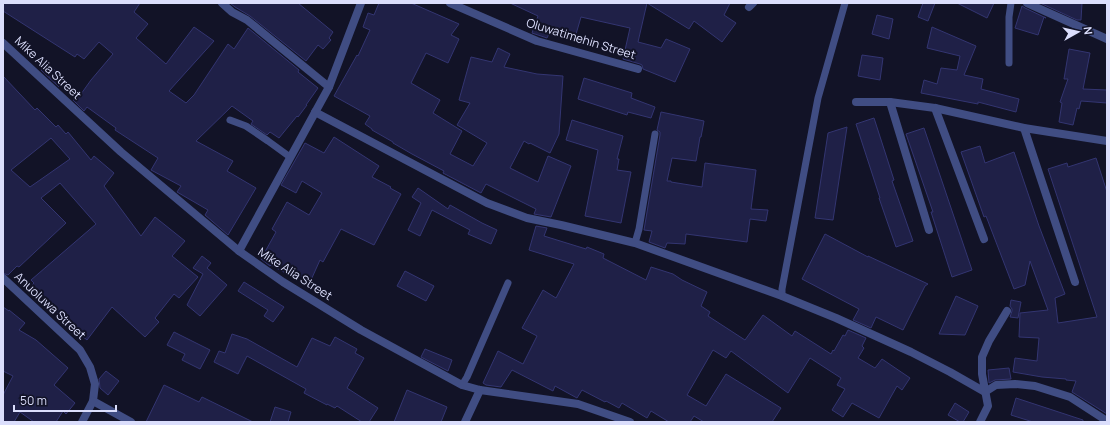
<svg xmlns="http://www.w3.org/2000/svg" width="1110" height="425" viewBox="0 0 1110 425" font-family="Manrope,sans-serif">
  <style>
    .building { fill: #1f2047; stroke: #333571; fill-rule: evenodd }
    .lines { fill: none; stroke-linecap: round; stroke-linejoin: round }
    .lane { stroke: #404d83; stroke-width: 7 }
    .street { stroke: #404d83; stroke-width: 8 }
    .labels { text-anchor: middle; stroke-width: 4; stroke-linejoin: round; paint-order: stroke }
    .street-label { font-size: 12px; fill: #dbdefc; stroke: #121327 }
  </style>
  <rect width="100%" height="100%" fill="#121327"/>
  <g class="building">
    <path d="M3 3H140L134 12 148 24 136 38 166 64 194 27 214 41 169 91 186 103 194 95 228 44 234 49 248 28 299 70 298 72 318 88 306 105H307L298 117 297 116 279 138 270 132 267 135 251 124 253 121 232 106 196 141 233 161 227 171 256 188 228 235 205 215 208 210 177 192 181 186 151 170 158 158 115 130 116 128 87 107 84 111 73 100 80 93 81 94 91 80 113 54 99 42 84 59 77 54 75 57 3 11Z"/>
    <path d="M230 3H298L333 32 329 38 331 40 323 49 318 45 306 61 250 16 235 7Z"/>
    <path d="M379 3H411L459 24 451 35 459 39 448 63 426 53 411 83 440 100 433 113 462 131 450 154 473 166 487 143 457 125 470 103 459 100 471 57 492 62 498 48 510 54 504 67 537 74 563 76 559 134 550 153 530 143 529 144 524 141 510 168 538 182 548 156 571 166 551 217 534 214 536 209 486 184 481 193 443 173 444 171 412 154 393 143V142L372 130V129L365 124 370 116 334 96 357 55 358 56 370 30 363 27 368 13 374 15Z"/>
    <path d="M510 3H730L724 15 736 23 722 42 694 21 689 29 647 3 638 42 661 48 666 39 690 49 675 82 643 69 642 65 640 64 623 59 630 28 581 17 574 41 549 34 547 38 532 33 538 16Z"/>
    <path d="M923 3H935L928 21 918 17Z"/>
    <path d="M957 3H994L987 18Z"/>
    <path d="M1040 3H1082L1081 20H1077Z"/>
    <path d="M1022 6 1025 8 1046 18 1044 17 1038 35 1015 28Z"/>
    <path d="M877 15 893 19 889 39 872 34Z"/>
    <path d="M932 27 976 46 964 75 983 79 981 89 1019 99 1016 112 978 102V104L921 93 924 80 937 84 941 68 957 70 960 56 927 48Z"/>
    <path d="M1069 49 1090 53 1083 89 1107 90V103L1081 101 1079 109 1077 108 1073 125 1059 122 1062 103 1060 102 1068 79H1064Z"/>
    <path d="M862 55 883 58 880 80 858 76Z"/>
    <path d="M47 63 65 80 59 87 41 70Z"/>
    <path d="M3 76 35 110 37 108 56 127 58 125 66 134 68 132 91 160 94 156 114 173 104 186 141 236 155 217 185 241 172 256 198 277 179 298 174 294 155 318 159 322 145 337 112 307 87 340 66 323 67 322 46 303 47 302 31 286 34 283 31 280 96 224 60 183 41 198 66 223 19 267 17 266 8 275 3 273ZM51 138 70 159 30 187 11 170Z"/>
    <path d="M584 78 632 93 631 98 655 107 651 118 628 112 627 115 578 99Z"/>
    <path d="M661 112 704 121 701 137H700L696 161 672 158 667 181H671V182L702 187 705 163 756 170 751 209 768 210 766 221 750 219 747 242 686 234 685 244 667 243 665 248 649 242 652 231 644 230 660 135V132L657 130Z"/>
    <path d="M874 118 894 180 892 181 913 241 896 247 879 198H880L856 124Z"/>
    <path d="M572 120 623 136 617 159H619L617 170 631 172 621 223 585 216 598 150 566 140Z"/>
    <path d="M847 127 833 220 815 218 828 133Z"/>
    <path d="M924 128 972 270 952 277 931 212H933L906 134Z"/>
    <path d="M334 137 379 166 372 177 391 187 390 188 401 194 374 245 341 229 323 262 320 260 311 280 300 276 298 280 271 265 270 266 261 259 276 232 272 229 287 202 309 215 322 193 302 181 296 193 281 185 305 143 324 153Z"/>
    <path d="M980 146 985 163 1014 152 1039 226 1065 294 1055 298 1058 323 1097 317 1048 169 1067 163 1068 167 1096 158 1107 192V414L1072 392 1076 381 1066 380V379L1042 377 1013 372 1015 358 1037 361 1039 338 1019 337 1020 313 1048 310 1030 261 1025 285 1014 289 986 216 984 217 961 152Z"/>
    <path d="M418 188 448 209 450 205 482 223 497 230 491 244 468 234 470 230 432 210 420 236 408 230 421 203 412 197Z"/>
    <path d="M536 226 547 228 544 236 586 249 587 247 604 254 603 258 646 280 651 267 673 274 682 280 707 292 701 306 710 312 708 316 745 340 763 315 792 336 795 331 831 354 833 350 834 351 843 335 845 336 848 330 866 338 862 346 864 348 858 358 875 368 882 359 910 378 902 390 897 386 879 418 852 403 843 417 832 410 845 389 837 385 841 378 810 358 788 393 731 351 726 358 713 350 687 395 706 406 726 374 781 408 772 422H704L694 416 690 422H669L651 411 647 418 622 403 619 408 606 401 605 402 582 390 577 398 555 386 553 391 512 370 501 387 486 385 483 383 498 351 523 364 537 336 522 328 543 290 556 298 574 264 529 250Z"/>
    <path d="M825 234 868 257V256L928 284 925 286 903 330 876 317 871 328 853 320 859 309 802 279Z"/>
    <path d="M202 256 211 263 207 268 227 285 200 316 187 305 203 274 193 268Z"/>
    <path d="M405 271 434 286 426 301 397 286Z"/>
    <path d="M244 282 284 307 273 322 264 316 268 310 238 291Z"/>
    <path d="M956 296 978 306 965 335 939 334Z"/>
    <path d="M1011 300 1021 302 1018 318 1010 317 1012 311V309L1010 306Z"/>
    <path d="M3 307 9 311V310L25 323 19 330 36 340 68 368 54 385 75 403 66 414 63 411 56 422H34L20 412 14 422H3V395L13 376 3 371Z"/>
    <path d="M174 332 210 350 200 369 182 360 185 354 167 345Z"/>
    <path d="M232 334 247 339 297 367 312 338 330 346 335 337 357 349 355 353 364 358 347 388 378 408 369 422H362L337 406 335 408 327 404V405L304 393 306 389 247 356 238 374 214 362 219 351 225 353Z"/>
    <path d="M425 349 452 360 448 371 421 357Z"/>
    <path d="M1009 368 1011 379 995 380 989 383 988 370Z"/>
    <path d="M106 371 119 381 108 395 100 388 99 379Z"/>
    <path d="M164 385 199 402 202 397 253 422H146Z"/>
    <path d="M407 390 447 407 441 422H394Z"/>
    <path d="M1016 398 1083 420V422H1033L1011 415Z"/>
    <path d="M955 403 969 412 963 422H960L948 415Z"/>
    <path d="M275 407 291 412 288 422H270Z"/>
  </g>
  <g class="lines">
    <g class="lane">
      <path d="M1009 63V17L1011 3"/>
      <path d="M230 120 246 126 268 141 290 157"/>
      <path d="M635 243 639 229 655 134"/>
      <path d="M782 296V289L818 98 845 3"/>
      <path d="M462 385 467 377 508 283"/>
    </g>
    <g class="street">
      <path d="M222 3 232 12 247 20 329 87"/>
      <path d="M450 3 537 41 638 69"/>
      <path d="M1027 3 1107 39"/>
      <path d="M749 7 753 3"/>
      <path d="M3 43 121 152 239 251 283 282 361 330 462 385 480 390 578 404 630 422"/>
      <path d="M856 102H890L935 108 1024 128 1107 141"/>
      <path d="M890 102 929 230"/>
      <path d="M935 108 984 239"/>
      <path d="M315 112 487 203 527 218 561 225 635 243 782 296 836 318 911 352 950 372 985 392 996 385 1015 384 1035 386 1070 397 1107 421"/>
      <path d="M1024 128 1075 282"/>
      <path d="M239 251 329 87 361 3"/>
      <path d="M3 278 80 350 90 367 95 384 93 401 131 422"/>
      <path d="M82 422 93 401"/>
      <path d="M465 422 480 390"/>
      <path d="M980 422 988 406 982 374V357L989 341 1007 311"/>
    </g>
  </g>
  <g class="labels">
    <g class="street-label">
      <text transform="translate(581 39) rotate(17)" y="4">Oluwatimehin Street</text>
      <text transform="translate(48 68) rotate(43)" y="4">Mike Alia Street</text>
      <text transform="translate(295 274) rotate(33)" y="4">Mike Alia Street</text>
      <text transform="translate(50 306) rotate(43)" y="4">Anuoluwa Street</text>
    </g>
  </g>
  <rect width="1110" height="425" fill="none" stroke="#dbdefc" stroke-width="8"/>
  <g transform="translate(1078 32) rotate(82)" stroke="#121327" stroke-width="3" paint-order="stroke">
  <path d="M0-3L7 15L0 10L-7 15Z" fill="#dbdefc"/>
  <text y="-6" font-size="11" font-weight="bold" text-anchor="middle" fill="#dbdefc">N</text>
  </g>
  <path d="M14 405v6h102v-6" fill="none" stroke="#dbdefc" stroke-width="2"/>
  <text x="20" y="405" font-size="12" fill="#dbdefc" stroke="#121327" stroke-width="3" paint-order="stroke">50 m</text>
</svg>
